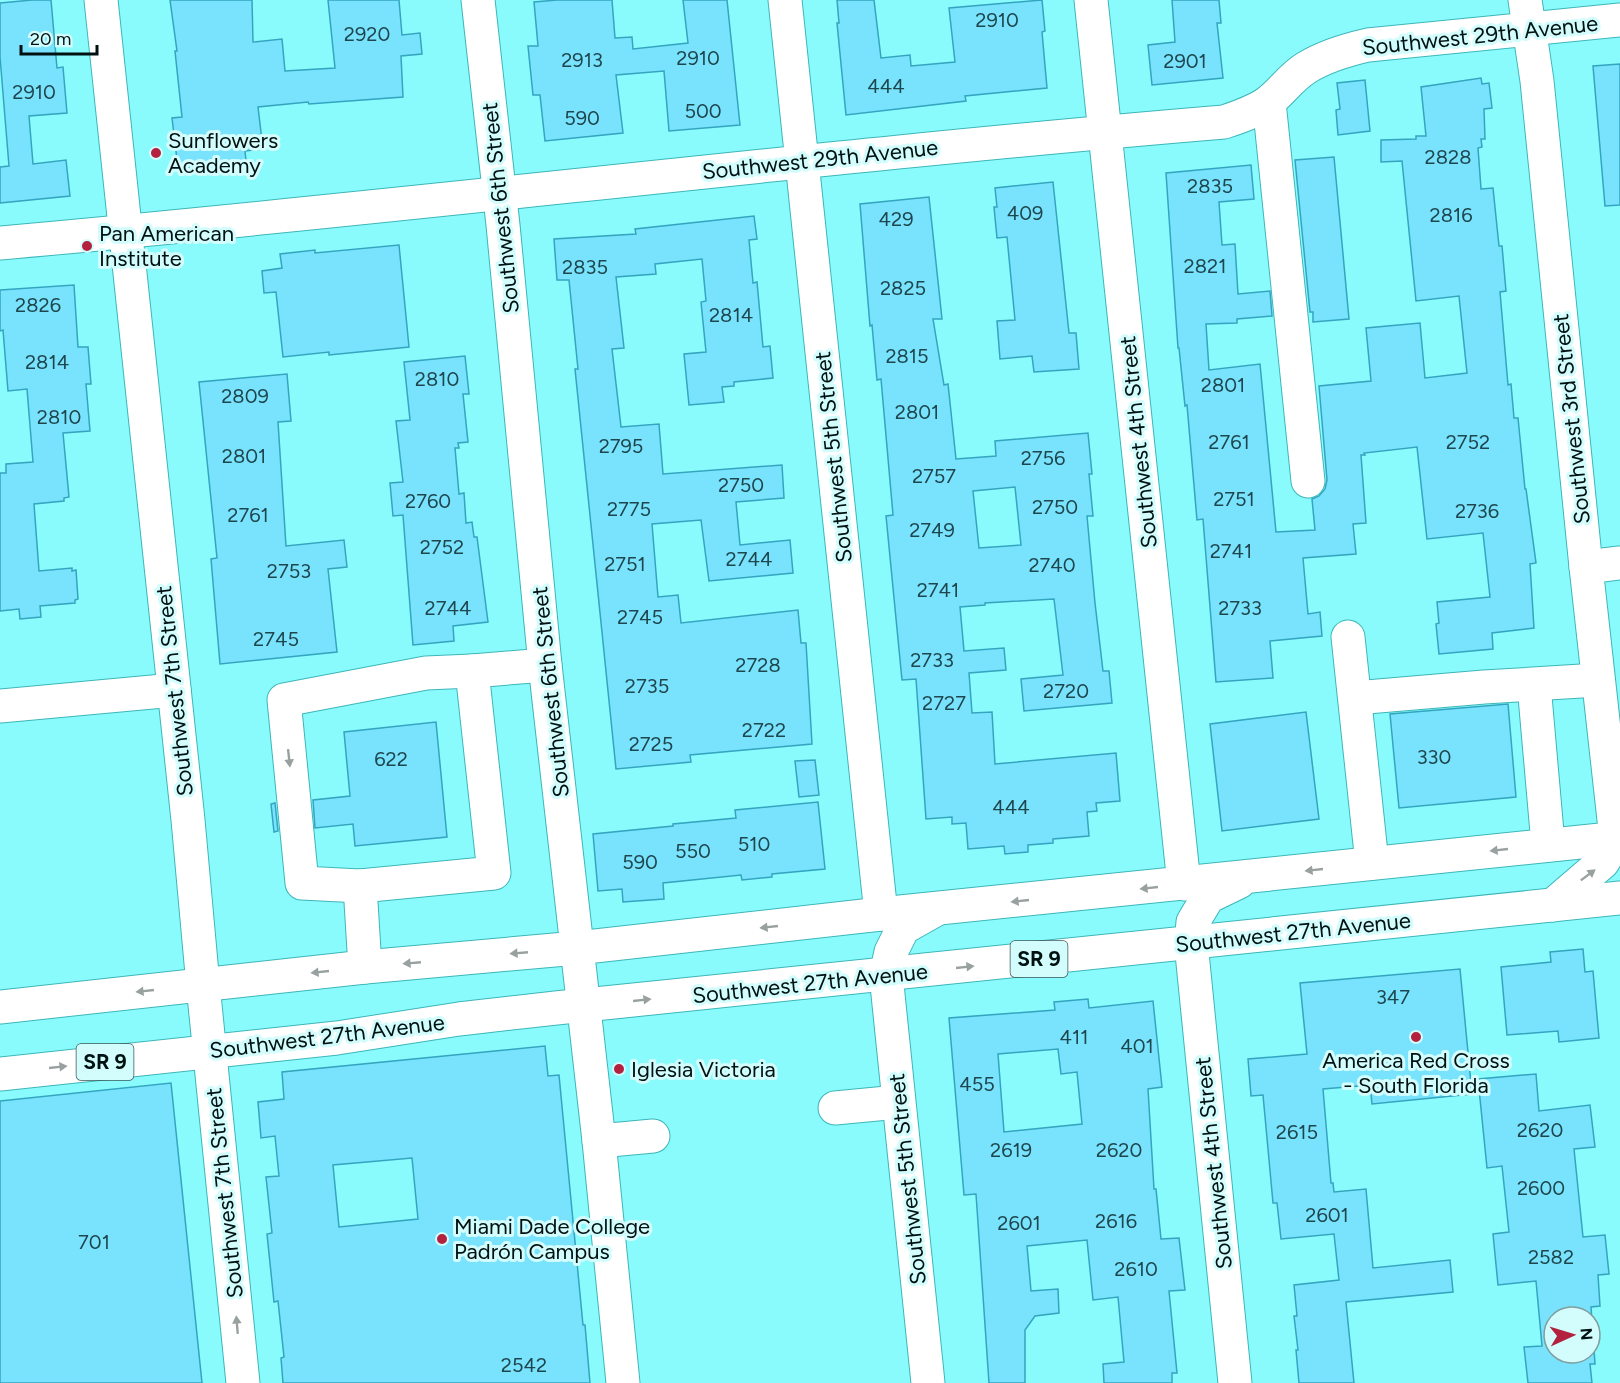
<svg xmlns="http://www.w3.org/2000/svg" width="1620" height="1383" viewBox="0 0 1620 1383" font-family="Figtree,sans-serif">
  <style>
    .building { fill: #79e3fe; stroke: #34a5bf; stroke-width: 1.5; fill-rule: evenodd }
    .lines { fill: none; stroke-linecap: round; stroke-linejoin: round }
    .minor-casing { stroke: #3db6b9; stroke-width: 35 }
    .major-casing { stroke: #3db6b9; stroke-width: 35 }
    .highway-casing { stroke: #3db6b9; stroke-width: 35 }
    .minor { stroke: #fff; stroke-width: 33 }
    .major { stroke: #fff; stroke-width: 33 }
    .highway { stroke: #fff; stroke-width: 33 }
    .oneway { fill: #99a0a0 }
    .poi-dot { fill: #b4213e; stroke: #d3fcfc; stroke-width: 2 }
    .labels { text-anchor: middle; stroke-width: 6; stroke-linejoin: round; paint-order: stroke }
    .number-label { font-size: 20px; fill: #1e464d }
    .shield { fill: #d3fcfc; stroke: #3f5858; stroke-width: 1.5 }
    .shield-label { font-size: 21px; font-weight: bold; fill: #001112 }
    .street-label { font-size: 22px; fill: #001112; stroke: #d3fcfc }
    .poi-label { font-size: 22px; fill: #001112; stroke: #d3fcfc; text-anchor: start }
  </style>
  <rect width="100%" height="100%" fill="#89fbfd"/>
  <g class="building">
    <path d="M32 0H51L57 68 63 67 67 113 29 116 33 164 66 160 70 196 0 203V167L9 166 0 57V3Z"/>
    <path d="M170 0H252L253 42 282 39 285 71 335 68 328 0H399L402 35 420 33 422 54 401 56 403 97 309 104 308 102 258 107 263 149 245 151 246 161 178 168 172 118 182 117 175 51H177Z"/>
    <path d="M557 0H612L615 38 632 37 633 49 688 43 683 0H727L740 125 669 131 664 71 616 75 623 133 545 141 540 95H533L528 46H538L534 2Z"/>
    <path d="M837 0H874L881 58 910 55 911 66 955 62 949 8 1042 0 1045 31 1042 32 1047 88 965 96 966 101 846 115 837 23H839Z"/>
    <path d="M1172 0H1219L1221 23H1217L1223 78 1152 85 1148 45 1175 42Z"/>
    <path d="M1620 64V205L1605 206 1593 66Z"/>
    <path d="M1481 78 1482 84 1489 83 1492 108 1484 109 1485 139H1481L1482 147 1478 148 1481 189 1493 188 1499 246H1502L1506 291 1500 292 1508 385 1511 384 1514 418H1518L1525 489H1526L1536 563 1530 564 1534 628 1492 633 1493 649 1439 654 1436 624 1439 623 1437 602 1490 597 1483 533 1427 539 1417 447 1364 453 1365 455H1361L1366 523 1353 524 1356 554 1303 558 1308 614 1320 612 1322 636 1270 641 1273 678 1216 682 1203 519 1197 520 1187 405 1185 406 1179 348H1178L1166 173 1251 165 1254 199 1219 202 1222 245 1235 244 1238 294 1270 291 1272 316 1237 319V323L1206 324 1209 370 1260 364 1276 532 1315 530 1312 499 1319 496 1325 489 1327 480 1319 386 1371 381 1366 328 1420 323 1425 378 1467 373 1459 296 1416 301 1402 161 1381 162V140L1416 139V136H1426L1421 87Z"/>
    <path d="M1365 80 1370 131 1338 135 1336 110 1340 109 1337 83Z"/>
    <path d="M1334 157 1349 319 1313 322V312H1310L1295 160Z"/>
    <path d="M1053 182 1069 333H1076L1079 369 1034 372 1032 356 1000 359 997 321 1015 320 1007 237 997 238 994 207H997L995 188Z"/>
    <path d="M929 197 942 319H933L944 385 948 384 956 459 996 456 995 441 1088 433 1092 474H1089L1093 516H1087L1095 603 1103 671H1109L1112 703 1024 711 1021 679 1063 675 1054 599 985 603V605L960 607 964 651 1004 648 1006 670 969 673 972 713 992 712 995 764 1116 753 1120 801 1096 803 1097 811 1087 812 1089 836 1053 839V843L1028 845V852L1005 854 1004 846 968 849 966 823 952 824V817L926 819 916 679 902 680 886 516 893 515 881 379 877 380 872 325 870 326 860 204ZM1015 487 1021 545 979 548 973 491Z"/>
    <path d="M754 216 757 239 749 240 753 283 757 282 763 347 770 346 773 378 734 382V386L722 387 724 402 689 405 684 354 706 352 701 302 706 301 702 259 655 264 656 274 616 277 624 348 612 349 621 427 659 424 663 474 782 465 784 498 736 502 740 545 790 540 793 573 709 581 701 520 652 524 658 597 678 595 681 623 798 610 801 643H806L812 744 690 755 691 762 616 769 575 369H578L569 280H557L554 239 636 234 635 229Z"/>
    <path d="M399 245 409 347 329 355V352L283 357 276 292 264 293 262 271 282 268 280 254 315 250V253Z"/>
    <path d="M74 285 78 347H88L91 384H86L90 431 63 433 69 497 64 498V501L34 504 39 571 72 568V571L76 570 78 599 75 600V603L40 606 41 617 20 619 19 609 0 611V473H6V464L33 462 27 389 8 391 3 330 0 331V290Z"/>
    <path d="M465 356 469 394H463L468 442 458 443 459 448H455L459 494 464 493 466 523 472 522 474 537H477L488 622 453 626 454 641 413 645 403 515 393 516 390 483 403 482 396 421 410 420 404 362Z"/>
    <path d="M287 374 291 421 278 422 286 546 344 540 347 567 328 569 337 652 220 664 211 559 217 558 199 382Z"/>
    <path d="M1508 704 1516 797 1399 808 1390 714Z"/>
    <path d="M1306 712 1319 819 1222 831 1210 724Z"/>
    <path d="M436 722 447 837 355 846 353 824 315 828 313 800 350 796 344 732Z"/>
    <path d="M815 760 819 795 799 797 795 761Z"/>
    <path d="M818 802 825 869 772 874V877L742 880 741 875 663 883 664 899 623 902 622 889 598 891 593 834 673 826V824L736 818 735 810Z"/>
    <path d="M275 803 278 831 274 832 271 804Z"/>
    <path d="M1583 949 1585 972 1593 971 1599 1038 1559 1042 1558 1031 1507 1035 1501 967 1551 962 1550 952Z"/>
    <path d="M1460 969 1472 1094 1372 1104 1370 1085 1323 1089 1331 1183H1333L1334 1192 1366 1189 1373 1268 1450 1260 1453 1292 1346 1302 1354 1383H1299L1296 1350H1298L1294 1316H1297L1294 1285 1339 1280 1334 1234 1281 1239 1277 1203H1273L1263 1095 1251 1096 1248 1059 1307 1054 1300 983Z"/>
    <path d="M1088 999 1089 1008 1153 1001 1162 1087 1148 1089 1154 1189H1156L1161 1239 1179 1238 1185 1290 1169 1291 1177 1373H1172V1383H1104L1103 1364 1124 1362 1118 1297 1093 1300 1087 1240 1027 1246 1031 1291 1058 1289 1059 1313 1035 1316 1025 1330V1383H989L976 1194 964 1195 949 1018 1055 1010 1054 1002ZM1058 1049 1061 1074 1077 1072 1082 1124 1004 1132 998 1054Z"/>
    <path d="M545 1046 548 1076 559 1075 583 1325H585L590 1383H283L281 1358 284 1357 278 1301 274 1302 267 1234 272 1233 266 1177 279 1176 275 1136 261 1138 258 1102 284 1099 282 1072ZM412 1158 418 1219 339 1227 333 1165Z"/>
    <path d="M1536 1074 1539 1111 1590 1105 1595 1147 1574 1149 1583 1237 1605 1235 1609 1274 1598 1275 1600 1306 1591 1307 1595 1364H1590L1592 1383H1528L1524 1347 1542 1346 1536 1281 1498 1285 1493 1234 1509 1232 1502 1166 1487 1168 1478 1079ZM1554 1317H1590V1353H1554Z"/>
    <path d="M171 1083 202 1383H0V1101Z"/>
  </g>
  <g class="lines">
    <g class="minor-casing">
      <g id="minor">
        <path d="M101 0 188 820 203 985"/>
        <path d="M478 0 503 225 545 665 599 1141 623 1383"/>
        <path d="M785 0 881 914"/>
        <path d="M1091 0 1184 884"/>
        <path d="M1525 0 1537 81 1586 567 1616 838"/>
        <path d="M1269 102 1308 481"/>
        <path d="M0 243C408 207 815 156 1224 122 1239 117 1254 112 1267 103 1281 93 1291 77 1306 68 1325 56 1346 50 1368 45L1620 20"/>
        <path d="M1586 567 1620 563"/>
        <path d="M1348 637 1372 863"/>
        <path d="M1534 685 1548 844"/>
        <path d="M1355 698 1484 687 1598 680"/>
        <path d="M0 706 174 690"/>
        <path d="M360 886 302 883 284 700 426 673 472 671"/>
        <path d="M1191 943 1235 1383"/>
        <path d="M365 967 360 886 494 873 472 671 545 665"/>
        <path d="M886 975 928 1383"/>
        <path d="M835 1108 898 1102"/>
        <path d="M599 1141 653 1136"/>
      </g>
    </g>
    <g class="major-casing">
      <path id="major" d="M203 985 243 1383"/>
    </g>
    <g class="highway-casing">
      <g id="highway">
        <path d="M1553 905 1603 862 1616 838"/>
        <path d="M1191 943 1193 922 1208 897 1239 882"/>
        <path d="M886 975 891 952 903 928 935 910"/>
        <path d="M0 1007 365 967 577 948 881 914 1620 838"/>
        <path d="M0 1074 337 1038 459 1019 556 1008 1620 898"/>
      </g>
    </g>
    <use href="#minor" class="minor"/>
    <use href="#major" class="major"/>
    <use href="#highway" class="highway"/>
  </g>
  <defs><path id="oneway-solid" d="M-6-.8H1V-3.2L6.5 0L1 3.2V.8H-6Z" transform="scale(1.5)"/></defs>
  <g class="oneway">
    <use href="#oneway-solid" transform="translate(289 758) rotate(84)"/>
    <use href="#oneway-solid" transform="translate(1499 850) rotate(174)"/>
    <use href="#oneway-solid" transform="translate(1314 870) rotate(174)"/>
    <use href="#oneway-solid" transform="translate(1588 875) rotate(-37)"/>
    <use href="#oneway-solid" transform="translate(1149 888) rotate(174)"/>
    <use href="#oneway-solid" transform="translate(1020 901) rotate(174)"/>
    <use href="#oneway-solid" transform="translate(769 927) rotate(174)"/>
    <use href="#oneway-solid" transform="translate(519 953) rotate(175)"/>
    <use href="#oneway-solid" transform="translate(412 963) rotate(175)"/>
    <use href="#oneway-solid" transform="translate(965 967) rotate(-6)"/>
    <use href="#oneway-solid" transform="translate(320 972) rotate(174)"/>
    <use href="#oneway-solid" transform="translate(145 991) rotate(174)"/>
    <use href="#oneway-solid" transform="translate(642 1000) rotate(-6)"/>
    <use href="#oneway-solid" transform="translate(58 1067) rotate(-6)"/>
    <use href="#oneway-solid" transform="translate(237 1325) rotate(-95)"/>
  </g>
  <g class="poi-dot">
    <circle cx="156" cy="153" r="6"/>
    <circle cx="87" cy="246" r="6"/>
    <circle cx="1416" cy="1037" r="6"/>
    <circle cx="619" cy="1069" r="6"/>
    <circle cx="442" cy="1239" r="6"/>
  </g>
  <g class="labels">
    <g class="number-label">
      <text x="997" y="27">2910</text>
      <text x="367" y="41">2920</text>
      <text x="698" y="65">2910</text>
      <text x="582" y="67">2913</text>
      <text x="1185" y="68">2901</text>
      <text x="886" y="93">444</text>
      <text x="34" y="99">2910</text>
      <text x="703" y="118">500</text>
      <text x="582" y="125">590</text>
      <text x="1448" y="164">2828</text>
      <text x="1210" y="193">2835</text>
      <text x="1025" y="220">409</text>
      <text x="1451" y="222">2816</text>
      <text x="896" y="226">429</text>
      <text x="1205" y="273">2821</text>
      <text x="585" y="274">2835</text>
      <text x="903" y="295">2825</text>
      <text x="38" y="312">2826</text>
      <text x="731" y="322">2814</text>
      <text x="907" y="363">2815</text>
      <text x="47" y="369">2814</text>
      <text x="437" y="386">2810</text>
      <text x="1223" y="392">2801</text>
      <text x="245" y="403">2809</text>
      <text x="917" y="419">2801</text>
      <text x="59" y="424">2810</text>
      <text x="1229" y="449">2761</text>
      <text x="1468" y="449">2752</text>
      <text x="621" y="453">2795</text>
      <text x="244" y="463">2801</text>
      <text x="1043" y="465">2756</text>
      <text x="934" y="483">2757</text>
      <text x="741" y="492">2750</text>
      <text x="1234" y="506">2751</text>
      <text x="428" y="508">2760</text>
      <text x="1055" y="514">2750</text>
      <text x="629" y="516">2775</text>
      <text x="1477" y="518">2736</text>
      <text x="248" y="522">2761</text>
      <text x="932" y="537">2749</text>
      <text x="442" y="554">2752</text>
      <text x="1231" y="558">2741</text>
      <text x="749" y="566">2744</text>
      <text x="625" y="571">2751</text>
      <text x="1052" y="572">2740</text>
      <text x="289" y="578">2753</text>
      <text x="938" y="597">2741</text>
      <text x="448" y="615">2744</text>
      <text x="1240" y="615">2733</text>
      <text x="640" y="624">2745</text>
      <text x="276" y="646">2745</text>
      <text x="932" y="667">2733</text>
      <text x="758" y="672">2728</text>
      <text x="647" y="693">2735</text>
      <text x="1066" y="698">2720</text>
      <text x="944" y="710">2727</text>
      <text x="764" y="737">2722</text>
      <text x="651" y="751">2725</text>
      <text x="1434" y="764">330</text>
      <text x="391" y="766">622</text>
      <text x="1011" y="814">444</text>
      <text x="754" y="851">510</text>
      <text x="693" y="858">550</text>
      <text x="640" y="869">590</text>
      <text x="1393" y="1004">347</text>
      <text x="1074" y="1044">411</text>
      <text x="1137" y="1053">401</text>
      <text x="977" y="1091">455</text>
      <text x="1540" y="1137">2620</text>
      <text x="1297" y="1139">2615</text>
      <text x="1011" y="1157">2619</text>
      <text x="1119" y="1157">2620</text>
      <text x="1541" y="1195">2600</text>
      <text x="1327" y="1222">2601</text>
      <text x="1116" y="1228">2616</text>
      <text x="1019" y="1230">2601</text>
      <text x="94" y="1249">701</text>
      <text x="1551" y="1264">2582</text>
      <text x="1136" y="1276">2610</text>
      <text x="524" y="1372">2542</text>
    </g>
    <g class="shield">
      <rect x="1010.5" y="941" width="57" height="36" rx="4.5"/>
      <rect x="76.5" y="1044" width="57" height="36" rx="4.5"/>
    </g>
    <g class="shield-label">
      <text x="1039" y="966">SR 9</text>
      <text x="105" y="1069">SR 9</text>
    </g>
    <g class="street-label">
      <text transform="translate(1480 35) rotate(-6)" y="8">Southwest 29th Avenue</text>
      <text transform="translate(820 159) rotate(-6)" y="8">Southwest 29th Avenue</text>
      <text transform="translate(500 208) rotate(-96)" y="8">Southwest 6th Street</text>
      <text transform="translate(1571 419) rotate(-96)" y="8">Southwest 3rd Street</text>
      <text transform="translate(1138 442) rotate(-96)" y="8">Southwest 4th Street</text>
      <text transform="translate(833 457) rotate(-96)" y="8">Southwest 5th Street</text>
      <text transform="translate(174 691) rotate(-96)" y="8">Southwest 7th Street</text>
      <text transform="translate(550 692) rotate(-96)" y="8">Southwest 6th Street</text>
      <text transform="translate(1293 932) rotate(-6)" y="8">Southwest 27th Avenue</text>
      <text transform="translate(810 983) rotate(-6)" y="8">Southwest 27th Avenue</text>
      <text transform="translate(327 1036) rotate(-7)" y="8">Southwest 27th Avenue</text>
      <text transform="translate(1213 1163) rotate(-96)" y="8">Southwest 4th Street</text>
      <text transform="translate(907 1179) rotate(-96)" y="8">Southwest 5th Street</text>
      <text transform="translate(224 1193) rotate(-96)" y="8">Southwest 7th Street</text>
    </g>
    <g class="poi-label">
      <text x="168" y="148">Sunflowers<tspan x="168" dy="25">Academy</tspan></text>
      <text x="99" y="241">Pan American<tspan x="99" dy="25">Institute</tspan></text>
      <text x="1416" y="1068" text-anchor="middle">America Red Cross<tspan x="1416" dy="25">- South Florida</tspan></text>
      <text x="631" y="1077">Iglesia Victoria</text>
      <text x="454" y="1234">Miami Dade College<tspan x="454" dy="25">Padrón Campus</tspan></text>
    </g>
  </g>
  <g transform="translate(1572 1335) rotate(86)"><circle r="28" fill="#d3fcfc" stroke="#7f9e9e" stroke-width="1.5"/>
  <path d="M0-4.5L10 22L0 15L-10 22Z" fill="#b4213e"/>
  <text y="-9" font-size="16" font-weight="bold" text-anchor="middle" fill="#001112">N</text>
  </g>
  <path d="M21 45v9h76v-9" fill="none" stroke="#001112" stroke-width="3"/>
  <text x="30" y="45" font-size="18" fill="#001112" stroke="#d3fcfc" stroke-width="4.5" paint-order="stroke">20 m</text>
</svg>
